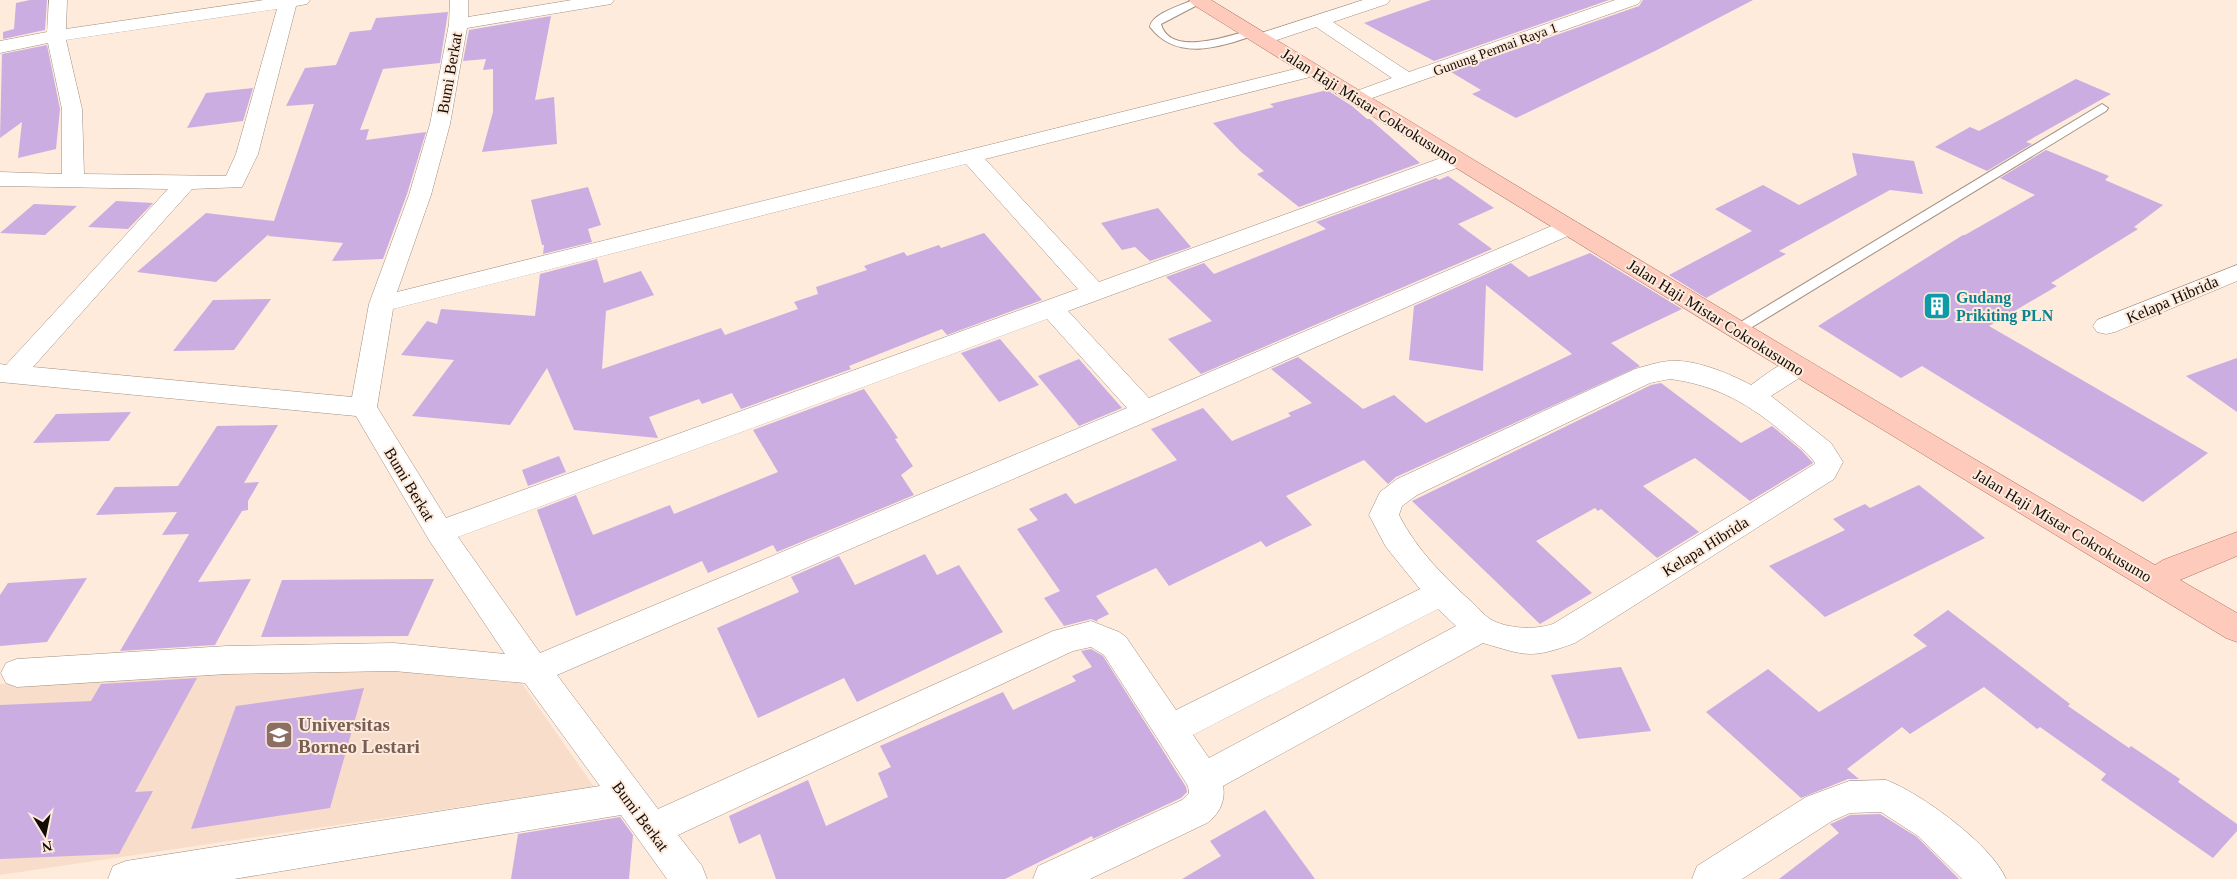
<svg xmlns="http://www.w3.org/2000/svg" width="2237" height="879" viewBox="0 0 2237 879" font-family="Georgia,serif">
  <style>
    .built { fill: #f7ddca }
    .building { fill: #ccade1 }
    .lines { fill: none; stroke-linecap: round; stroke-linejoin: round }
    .lane-casing { stroke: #a08f81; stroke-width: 2 }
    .street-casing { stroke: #a08f81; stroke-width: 1 }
    .primary-casing { stroke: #ab715f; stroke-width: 1 }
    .lane { fill: #fff; fill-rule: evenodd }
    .street { fill: #fff; fill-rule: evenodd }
    .primary { fill: #fecabc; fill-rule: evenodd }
    .labels { text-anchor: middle; stroke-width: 4; stroke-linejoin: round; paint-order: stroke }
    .far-street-label { font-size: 14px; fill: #120c07; stroke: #feebdc }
    .street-label { font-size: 16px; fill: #120c07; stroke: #feebdc }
    .culture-label { font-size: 16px; font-weight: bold; fill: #0d838f; stroke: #feebdc; text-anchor: start }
    .near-education-label { font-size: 19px; font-weight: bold; fill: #785e54; stroke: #feebdc; text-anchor: start }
  </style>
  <rect width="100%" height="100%" fill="#feebdc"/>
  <path class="built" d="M388 670 521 682 594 787 0 875V684L213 674Z"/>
  <g class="building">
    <path d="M30 0H47L45 30 3 39V32L14 29 16 3Z"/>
    <path d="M1431 0H1609L1434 61 1364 23Z"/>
    <path d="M1643 0H1753L1655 51 1516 118 1472 94 1481 90 1451 72 1639 6Z"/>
    <path d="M448 12 440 63 383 69 360 130 369 129 366 140 426 132 407 194 383 259 332 261 343 243 268 236 269 234 216 282 137 272 206 213 274 221 314 104 286 106 305 68 336 65 350 32 371 30 376 18Z"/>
    <path d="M551 16 535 100 554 97 557 144 482 152 493 112V69L483 70 486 59 463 61 469 30Z"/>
    <path d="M47 45 60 109 56 149 18 158 22 122 0 138 2 54Z"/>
    <path d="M2076 79 2111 94 2026 142 2032 144 1987 171 1935 147 1970 127 1979 131Z"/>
    <path d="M253 88 243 121 187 128 206 93Z"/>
    <path d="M1327 90 1352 106 1367 119H1370L1420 163 1299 207 1257 174 1264 171 1240 151 1213 123 1274 107 1270 104Z"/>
    <path d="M2046 150 2109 176 2105 180 2163 205 2134 227 2138 229 2051 283 2057 286 1989 326 2208 453 2143 502 1922 366 1901 378 1818 326 1963 235H1965L2035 195 2000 178Z"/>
    <path d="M1852 153 1914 161 1923 194 1890 190 1779 251 1786 254 1706 298 1669 275 1752 231 1715 209 1763 185 1799 205 1857 175Z"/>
    <path d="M1448 176 1494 208 1458 224 1492 249 1201 374 1168 339 1212 321 1166 277 1204 263 1214 274 1326 229 1316 222 1436 178 1439 180Z"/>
    <path d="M588 187 601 225 588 229 592 242 543 254 544 245H542L531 200Z"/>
    <path d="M116 201 153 203 128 229 88 227Z"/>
    <path d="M34 204 77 206 45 235 0 233Z"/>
    <path d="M1158 208 1191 247 1150 261 1135 247 1122 250 1101 223Z"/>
    <path d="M984 233 1042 300 947 335 942 329 849 366 851 369 741 409 732 393 702 404 699 399 649 417 658 438 574 430 547 368 510 425 412 416 454 360 401 355 427 321 437 324 441 309 535 316 540 274 597 259 604 283 641 271 654 295 606 311 602 369 721 328 725 335 798 309 794 302 818 294 816 287 867 270 864 266 904 252 907 256 939 245 941 248Z"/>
    <path d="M1590 253 1682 309 1611 343 1640 366 1396 477 1388 484 1364 460 1286 496 1312 525 1266 547 1261 541 1169 586 1156 568 1096 596 1109 614 1097 620 1098 622 1091 619 1064 626 1044 598 1060 591 1017 529 1038 520 1029 509 1066 493 1075 504 1177 460 1151 429 1203 408 1232 441 1291 416 1288 413 1312 403 1271 369 1298 357 1363 409 1394 395 1426 423 1572 354 1486 285 1483 371 1409 360 1414 306 1511 263 1529 277Z"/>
    <path d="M271 299 234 350 173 351 213 300Z"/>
    <path d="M1000 339 1039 385 999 402 961 353Z"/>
    <path d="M2237 358V412L2186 376Z"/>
    <path d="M1079 359 1122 408 1079 426 1038 376Z"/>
    <path d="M1661 383 1741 443 1772 426 1801 450 1813 463 1750 501 1695 458 1643 486 1699 532 1657 558 1601 509 1598 511 1595 508 1536 541 1592 593 1540 624 1412 501 1651 385Z"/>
    <path d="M864 389 898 438 895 439 913 466 901 475 914 495 777 552 773 545 708 573 702 561 576 616 537 510 576 495 593 535 670 505 674 514 778 472 753 430Z"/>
    <path d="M131 412 109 441 33 443 56 414Z"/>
    <path d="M278 425 244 483 259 482 248 501V510L242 511 198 582 251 579 215 645 120 651 189 534 162 535 177 512 96 515 115 487 178 486 217 426Z"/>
    <path d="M559 456 566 472 528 486 522 470Z"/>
    <path d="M1919 485 1985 538 1825 617 1769 566 1845 530 1833 519 1865 504 1870 508Z"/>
    <path d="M925 554 937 575 959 565 1003 632 857 702 844 678 758 718 717 628 799 592 791 577 839 556 855 585Z"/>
    <path d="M87 578 47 642 0 646V595L8 583Z"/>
    <path d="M434 579 408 636 261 637 282 580Z"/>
    <path d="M1948 610 2070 704 2068 706 2129 748 2131 746 2180 779 2178 782 2237 824V831L2213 858 2101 780 2106 774 2040 727 2037 729 1984 687 1910 734 1902 727 1847 769 1859 779H1848L1801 798 1706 712 1768 669 1819 712 1927 646 1913 635Z"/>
    <path d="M1091 649 1103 656 1186 787 1187 792 1181 798 1093 839 1092 836 1005 879H776L760 834 739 844 729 816 808 780 826 826 888 797 878 773 891 767 880 746 1003 692 1013 710 1076 681 1072 676 1092 667 1081 651Z"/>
    <path d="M1621 667 1651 731 1578 739 1551 675Z"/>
    <path d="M197 678 135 792 153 791 119 854 0 859V705L91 701 101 684Z"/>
    <path d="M364 688 330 808 191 829 236 706Z"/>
    <path d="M1265 810 1315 879H1182L1221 856 1210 841Z"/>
    <path d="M1880 814 1917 837 1959 879H1779L1839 833 1830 824 1833 823 1850 815Z"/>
    <path d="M620 817 633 835 629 879H511L518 834Z"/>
  </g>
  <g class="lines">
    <g class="lane-casing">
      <g id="lane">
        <path d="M1193 0 1205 1 1161 24C1170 58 1230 35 1251 30L1257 33 1255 35C1220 47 1177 62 1150 27 1151 14 1182 5 1193 0Z"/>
        <path d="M2102 104 2108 108 2106 111 1744 332H1734L1732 329 1734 326Z"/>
      </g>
    </g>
    <g class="street-casing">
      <g id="street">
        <path d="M49 0H67L66 29 264 0H310L307 4 296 6 258 154 242 187 192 189 33 367 352 397 369 304 409 195 430 124 449 24 450 0H468V17L572 0H614L611 4 467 28 450 124 431 195 397 292 1311 65 1318 67 1321 71 1318 75 985 159 1099 282 1449 155 1457 154 1465 155 1468 160 1465 165 1068 311 1149 398 1561 222 1569 220 1577 222 1580 227 1577 232 1155 418 557 675 658 809 1053 631 1091 621 1119 632 1126 637 1176 710 1420 589 1386 547 1369 515 1380 492 1397 479 1635 369C1646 366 1658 362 1669 361 1695 359 1728 373 1751 385 1767 374 1787 355 1807 361L1811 367 1807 373 1771 396 1831 443 1843 462 1834 479 1575 643C1531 659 1527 656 1483 643L1223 786C1226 800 1219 815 1207 823L1090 879H1033L1038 866 1182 800 1189 793 1188 786 1104 655 1091 647 1073 651 678 835 702 866 707 879H667L621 815 234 879H108L113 866 126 861 600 786 525 683 394 671 227 674 17 687 6 683 1 673 6 663 17 659 227 646 394 643 505 654 429 540 356 416 0 382V364L6 365 168 189 0 186V172L62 174V109L48 43 0 53V41L47 32ZM277 9 236 154 226 176 84 174 82 109 66 40ZM966 164 1078 289 446 518 377 407 393 309ZM1047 319 1127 408 540 653 458 537ZM1670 379C1717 385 1751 405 1787 436 1796 444 1808 452 1815 463L1813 465 1553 624C1535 630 1507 629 1490 619 1484 615 1478 608 1473 603 1445 578 1416 549 1399 515L1402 506 1417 495 1650 383ZM1438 609 1456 626 1209 758 1193 735Z"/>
        <path d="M1363 0H1390L1387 4 1333 22 1409 72 1615 0H1641L1638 4 1358 103 1351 101 1348 97 1351 93 1392 78 1316 27 1262 45 1255 43 1253 39 1255 35Z"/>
        <path d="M2237 265V281L2115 332 2106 334 2097 332 2093 326 2097 320Z"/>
        <path d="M1886 780C1921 793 1992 845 2006 879H1962L1918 836 1881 812 1850 813 1832 821 1742 879H1692L1697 866 1806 797 1849 781Z"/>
      </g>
    </g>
    <g class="primary-casing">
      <path id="primary" d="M1189 0H1211C1523 191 1838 380 2155 565L2163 560 2237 532V556L2180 580 2237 613V642L2226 638C1880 429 1535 218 1192 4Z"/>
    </g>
    <use href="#lane" class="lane"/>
    <use href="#street" class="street"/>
    <use href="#primary" class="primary"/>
  </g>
  <defs>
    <g id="building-square" transform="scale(1.4375)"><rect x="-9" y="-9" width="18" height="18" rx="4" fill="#0f9aa8" stroke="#feebdc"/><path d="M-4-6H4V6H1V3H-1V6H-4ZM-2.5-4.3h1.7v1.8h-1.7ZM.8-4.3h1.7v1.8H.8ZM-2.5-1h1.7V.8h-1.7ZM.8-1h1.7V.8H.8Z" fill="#fff"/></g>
    <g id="university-square" transform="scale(1.4375)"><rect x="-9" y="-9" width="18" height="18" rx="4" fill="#8d6e63" stroke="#feebdc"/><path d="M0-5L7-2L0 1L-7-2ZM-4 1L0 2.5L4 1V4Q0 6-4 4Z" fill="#fff"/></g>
  </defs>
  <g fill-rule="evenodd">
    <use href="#building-square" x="1937" y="306"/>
    <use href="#university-square" x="279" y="735"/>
  </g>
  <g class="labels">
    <g class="far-street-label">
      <text transform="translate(1495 49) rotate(-20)" y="5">Gunung Permai Raya 1</text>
    </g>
    <g class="street-label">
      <text transform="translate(449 73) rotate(-80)" y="6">Bumi Berkat</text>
      <text transform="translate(1370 106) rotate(32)" y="6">Jalan Haji Mistar Cokrokusumo</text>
      <text transform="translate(2172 299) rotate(-23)" y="6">Kelapa Hibrida</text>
      <text transform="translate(1716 317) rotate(32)" y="6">Jalan Haji Mistar Cokrokusumo</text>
      <text transform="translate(410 484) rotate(59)" y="6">Bumi Berkat</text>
      <text transform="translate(2063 525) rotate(31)" y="6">Jalan Haji Mistar Cokrokusumo</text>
      <text transform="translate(1705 546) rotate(-32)" y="6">Kelapa Hibrida</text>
      <text transform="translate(641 816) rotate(53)" y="6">Bumi Berkat</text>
    </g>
    <g class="culture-label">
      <text x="1956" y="303">Gudang<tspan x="1956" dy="18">Prikiting PLN</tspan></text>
    </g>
    <g class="near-education-label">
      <text x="298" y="731">Universitas<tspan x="298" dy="22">Borneo Lestari</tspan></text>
    </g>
  </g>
  <g transform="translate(45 834) rotate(170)" stroke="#feebdc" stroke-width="4" paint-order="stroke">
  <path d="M0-4L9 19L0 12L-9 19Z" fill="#120c07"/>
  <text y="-8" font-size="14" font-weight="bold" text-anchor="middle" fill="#120c07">N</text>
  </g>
</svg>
